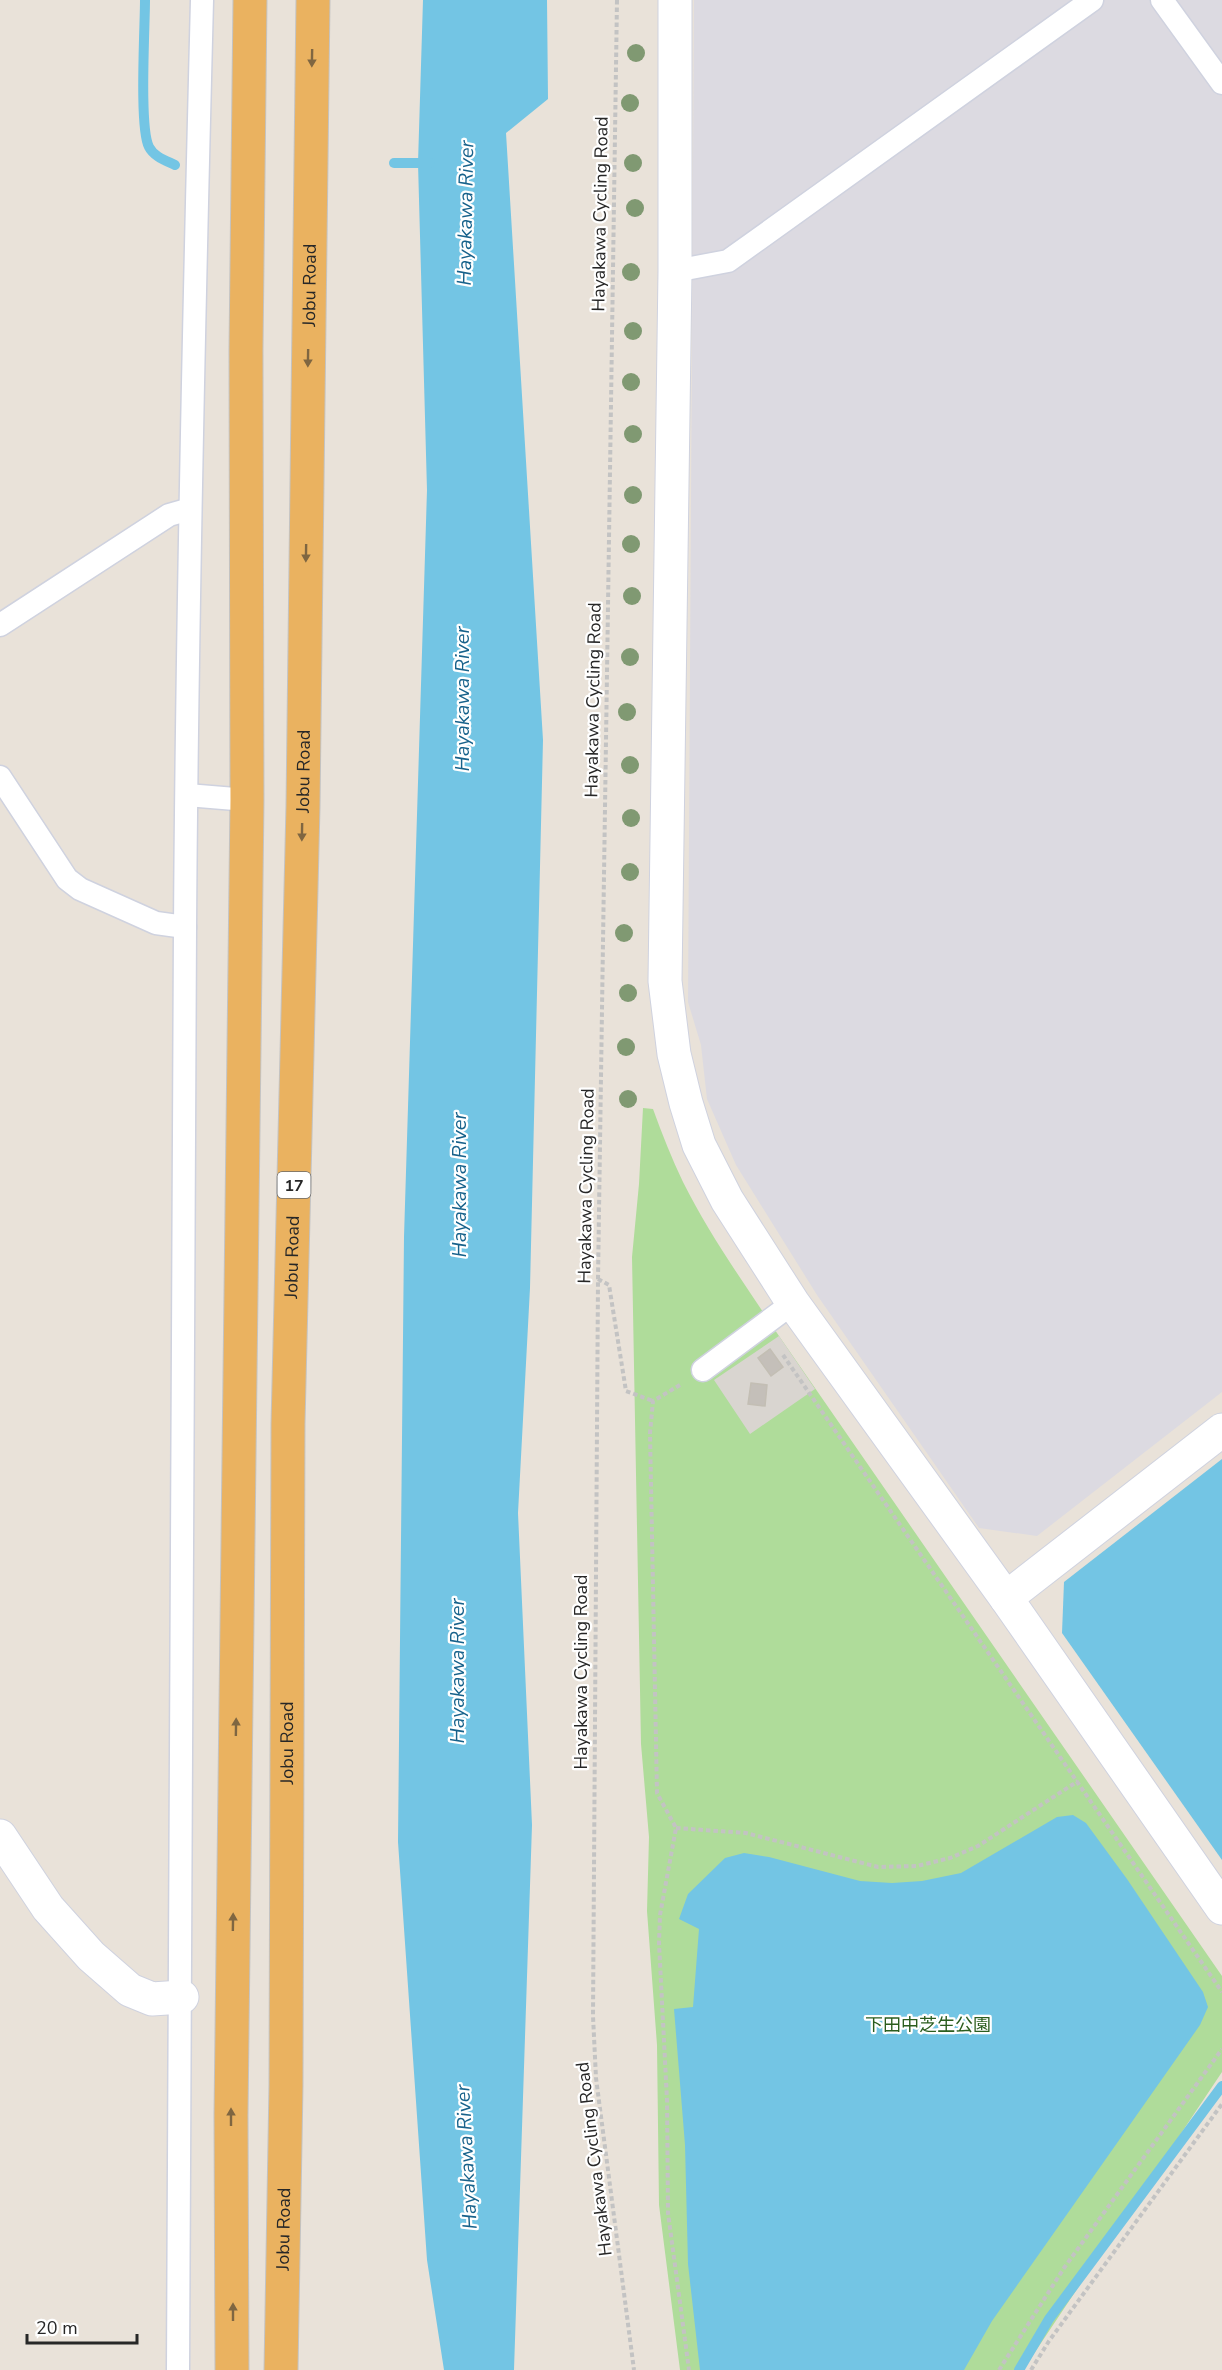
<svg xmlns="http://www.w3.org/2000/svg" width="1222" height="2370" viewBox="0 0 1222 2370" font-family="'Nunito Sans','Noto Sans JP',sans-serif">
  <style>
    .industrial { fill: #dcdae1 }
    .green { fill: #afdc9a }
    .plaza { fill: #d9d5d0; fill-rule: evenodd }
    .water { fill: #73c5e4 }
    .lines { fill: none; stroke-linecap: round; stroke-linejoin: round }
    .stream { stroke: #73c5e4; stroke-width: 10 }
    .building { fill: #c4bfb9; stroke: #c3beb4; stroke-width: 1.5 }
    .service-casing { stroke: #cfd2df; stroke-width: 25 }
    .minor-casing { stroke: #cfd2df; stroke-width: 35 }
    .tertiary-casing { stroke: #cfd2df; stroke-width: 35 }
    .trunk-casing { stroke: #c3c3c3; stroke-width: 35 }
    .path { stroke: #c3c3c3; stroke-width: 4; stroke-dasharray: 4.5 3; stroke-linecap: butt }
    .service { stroke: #fff; stroke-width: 22 }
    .minor { stroke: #fff; stroke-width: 33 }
    .tertiary { stroke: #fff; stroke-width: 33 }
    .trunk { stroke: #eab260; stroke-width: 33 }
    .tree { fill: #809972 }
    .oneway { fill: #7f6641 }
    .labels { text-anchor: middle; stroke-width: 4.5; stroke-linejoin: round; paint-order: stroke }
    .shield { fill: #fff; stroke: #686868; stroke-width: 1.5 }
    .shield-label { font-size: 16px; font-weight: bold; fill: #272727 }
    .street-label { font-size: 18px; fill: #272727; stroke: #fff }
    .park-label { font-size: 18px; fill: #2b5d1e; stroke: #fff }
    .water-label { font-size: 20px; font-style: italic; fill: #17628b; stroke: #fff }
  </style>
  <rect width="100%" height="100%" fill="#e9e2d9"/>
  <path class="industrial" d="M694 0H1222V1392L1037 1536 979 1528 817 1295 736 1165 707 1099 701 1045 688 1002Z"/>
  <path class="green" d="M643 1108 653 1109C662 1134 672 1159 683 1182 710 1236 746 1286 779 1336L1222 1976V2072L1023 2370H680L659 2205 657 2045 647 1911 649 1837 641 1744 632 1257 639 1184Z"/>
  <path class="plaza" d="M779 1336 815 1389 750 1434 714 1380ZM769 1349 783 1367 771 1376 758 1358ZM751 1383 767 1385 765 1406 748 1403Z"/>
  <g class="water">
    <path d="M423 0H547L548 99 506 133 543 740 530 1288 518 1513 532 1825 514 2370H444L427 2260 398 1842 404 1237 427 490 418 163Z"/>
    <path d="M1222 1459V1860L1062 1633 1064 1582Z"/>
    <path d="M1073 1815 1086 1823 1127 1879 1203 1992 1208 2007 1200 2025 992 2321 964 2370H700L688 2264 685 2145 674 2009 693 2007 699 1929 679 1919 688 1894 725 1858 744 1853 769 1857 860 1881 892 1883 922 1881 961 1873 1057 1817Z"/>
  </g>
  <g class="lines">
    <g class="stream">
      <path d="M145 0C145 27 139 128 149 147 154 157 167 161 175 165"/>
      <path d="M394 163H430"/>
      <path d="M1019 2370 1049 2319 1222 2086"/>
    </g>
  </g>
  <g class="building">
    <path d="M770 1349 783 1367 771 1376 758 1358Z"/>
    <path d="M751 1383 767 1385 765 1406 748 1404Z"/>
  </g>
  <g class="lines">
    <g class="service-casing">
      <g id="service">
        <path d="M1162 0 1222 83"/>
        <path d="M675 271 728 261 1092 0"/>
        <path d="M0 625 169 515 190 509"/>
        <path d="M0 777 67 879 80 889 156 923 185 927"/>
        <path d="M187 795 247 800"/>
        <path d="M703 1370 793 1303"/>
        <path d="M178 2370C183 1890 180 1409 185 929 187 619 194 310 202 0"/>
      </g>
    </g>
    <g class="minor-casing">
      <path id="minor" d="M0 1836 48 1908 91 1956 130 1990 152 1999 182 1997"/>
    </g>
    <g class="tertiary-casing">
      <g id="tertiary">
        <path d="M675 0V271L665 981 674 1054 686 1103 699 1145 727 1200 793 1303 1006 1598 1222 1908"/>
        <path d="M1006 1598 1222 1430"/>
      </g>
    </g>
    <g class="trunk-casing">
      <g id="trunk">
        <path d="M232 2370 231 2115 247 800 246 350 250 0"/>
        <path id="s1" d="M281 2370 286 2085 288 1424 303 806 313 0"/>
      </g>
    </g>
    <g class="path">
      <path d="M617 0 598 1279 593 2016 596 2078 634 2370"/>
      <path d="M598 1279 609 1285 626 1391 653 1401"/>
      <path d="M783 1355 1222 1992"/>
      <path d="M680 1385 653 1401 650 1433 657 1793 676 1828 660 1915 659 1943 667 2100 668 2213 689 2370"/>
      <path d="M676 1828 746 1833 878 1867 917 1866 950 1858 978 1846 1078 1781"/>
      <path d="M999 2370 1064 2268 1222 2049"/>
      <path d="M1031 2370 1049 2341 1222 2104"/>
    </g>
    <use href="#service" class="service"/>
    <use href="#minor" class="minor"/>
    <use href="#tertiary" class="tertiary"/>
    <use href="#trunk" class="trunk"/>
  </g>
  <g class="tree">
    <circle cx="636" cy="53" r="9"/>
    <circle cx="630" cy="103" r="9"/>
    <circle cx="633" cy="163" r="9"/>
    <circle cx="635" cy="208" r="9"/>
    <circle cx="631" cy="272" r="9"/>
    <circle cx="633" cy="331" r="9"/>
    <circle cx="631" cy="382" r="9"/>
    <circle cx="633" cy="434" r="9"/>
    <circle cx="633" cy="495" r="9"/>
    <circle cx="631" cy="544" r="9"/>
    <circle cx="632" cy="596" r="9"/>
    <circle cx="630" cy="657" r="9"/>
    <circle cx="627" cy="712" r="9"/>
    <circle cx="630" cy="765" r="9"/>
    <circle cx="631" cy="818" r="9"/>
    <circle cx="630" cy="872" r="9"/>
    <circle cx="624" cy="933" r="9"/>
    <circle cx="628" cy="993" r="9"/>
    <circle cx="626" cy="1047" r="9"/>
    <circle cx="628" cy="1099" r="9"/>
  </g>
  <defs><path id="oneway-solid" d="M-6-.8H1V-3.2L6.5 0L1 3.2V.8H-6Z" transform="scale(1.5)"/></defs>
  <g class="oneway">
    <use href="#oneway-solid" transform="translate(312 58) rotate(91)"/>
    <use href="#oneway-solid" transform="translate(308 358) rotate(91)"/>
    <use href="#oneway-solid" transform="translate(306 553) rotate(91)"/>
    <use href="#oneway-solid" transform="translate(302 832) rotate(91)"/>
    <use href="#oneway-solid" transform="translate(236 1727) rotate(-89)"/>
    <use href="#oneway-solid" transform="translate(233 1922) rotate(-89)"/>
    <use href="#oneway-solid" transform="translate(231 2117) rotate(-90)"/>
    <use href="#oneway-solid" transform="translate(233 2312) rotate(-90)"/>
  </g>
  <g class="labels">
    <rect class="shield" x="277.5" y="1172" width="33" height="26" rx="4.5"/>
    <g class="shield-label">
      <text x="294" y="1191">17</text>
    </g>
    <g class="street-label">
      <text transform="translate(600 214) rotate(-89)" y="6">Hayakawa Cycling Road</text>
      <text dy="6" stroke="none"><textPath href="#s1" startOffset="2085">Jobu Road</textPath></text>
      <text transform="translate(593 700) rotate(-89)" y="6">Hayakawa Cycling Road</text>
      <text dy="6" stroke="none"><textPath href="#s1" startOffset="1599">Jobu Road</textPath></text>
      <text transform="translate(586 1186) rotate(-89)" y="6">Hayakawa Cycling Road</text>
      <text dy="6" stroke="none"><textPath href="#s1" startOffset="1113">Jobu Road</textPath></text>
      <text transform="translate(581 1672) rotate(-90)" y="6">Hayakawa Cycling Road</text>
      <text dy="6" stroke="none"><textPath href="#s1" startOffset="627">Jobu Road</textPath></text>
      <text transform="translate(594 2159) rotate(-97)" y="6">Hayakawa Cycling Road</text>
      <text dy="6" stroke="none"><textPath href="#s1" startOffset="141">Jobu Road</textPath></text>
    </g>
    <g class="park-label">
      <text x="928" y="2031">下田中芝生公園</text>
    </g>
    <g class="water-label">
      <text transform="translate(465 213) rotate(-89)" y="7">Hayakawa River</text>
      <text transform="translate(462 699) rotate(-90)" y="7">Hayakawa River</text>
      <text transform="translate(459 1185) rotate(-90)" y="7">Hayakawa River</text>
      <text transform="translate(457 1671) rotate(-90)" y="7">Hayakawa River</text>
      <text transform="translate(466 2157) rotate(-93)" y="7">Hayakawa River</text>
    </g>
  </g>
  <path d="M27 2334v9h110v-9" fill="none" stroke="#272727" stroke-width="3"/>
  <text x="36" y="2334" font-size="18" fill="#272727" stroke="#ffffff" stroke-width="4.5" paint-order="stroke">20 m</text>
</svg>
